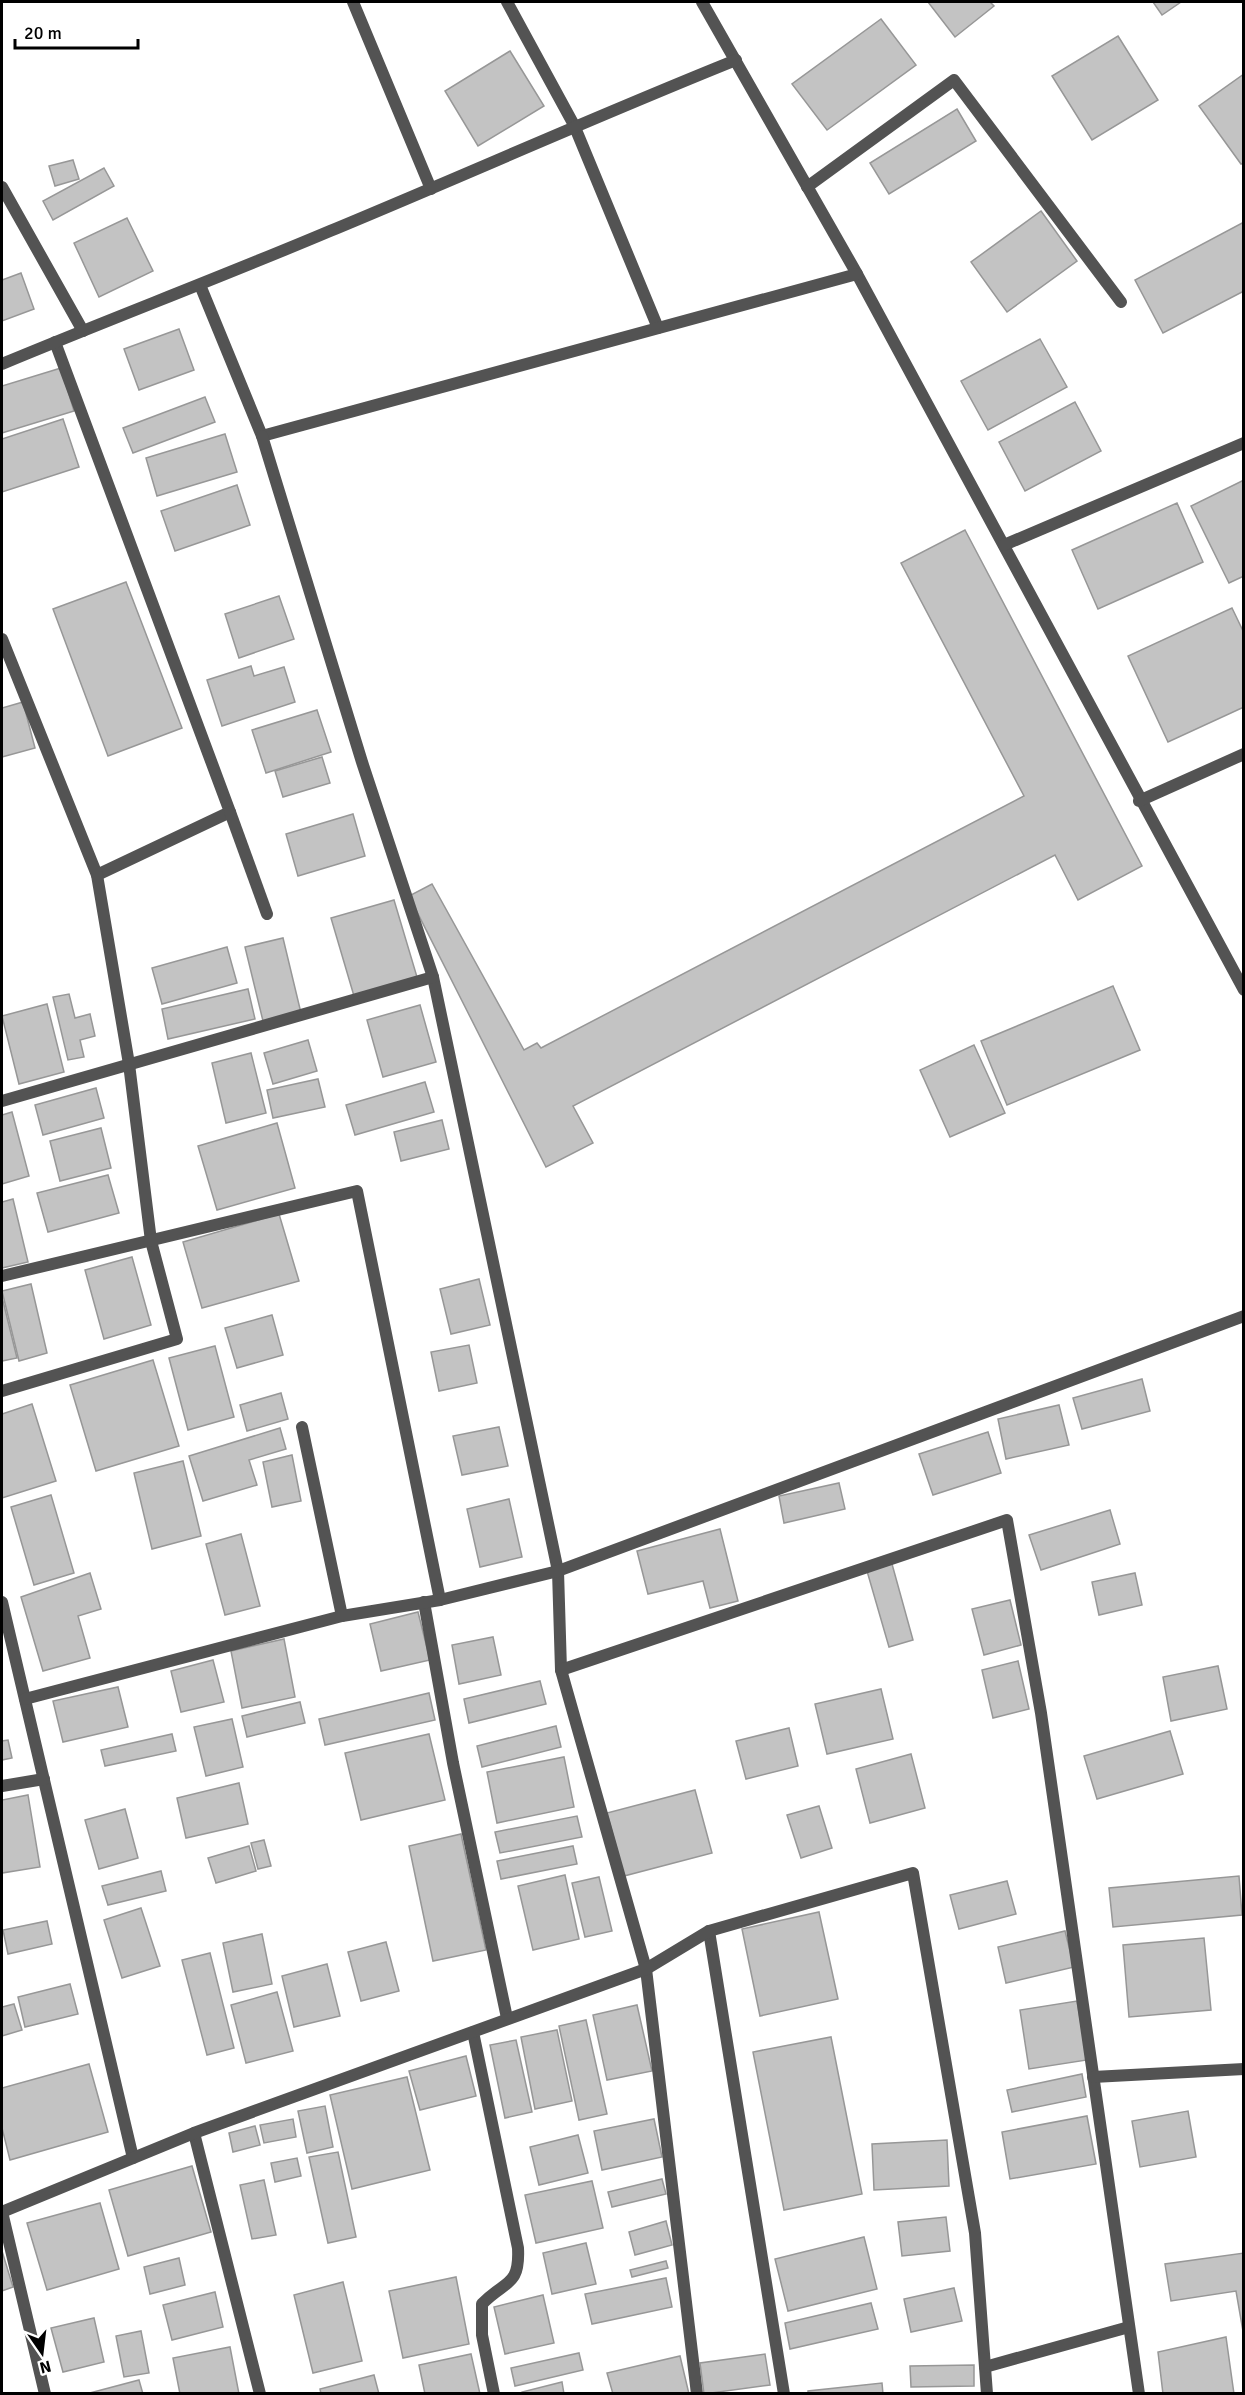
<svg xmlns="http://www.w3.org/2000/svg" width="1245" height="2395" viewBox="0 0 1245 2395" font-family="Signika,sans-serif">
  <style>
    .building { fill: #c3c3c3; stroke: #979797; stroke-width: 1.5 }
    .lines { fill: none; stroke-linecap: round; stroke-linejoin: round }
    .street { stroke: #535353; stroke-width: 12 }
  </style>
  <rect width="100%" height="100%" fill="#fff"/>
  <g class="building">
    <path d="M928 2H990L994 6 955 37Z"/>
    <path d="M1153 2H1181L1162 15Z"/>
    <path d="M881 19 916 65 827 130 792 84Z"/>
    <path d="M1118 36 1158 100 1092 140 1052 76Z"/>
    <path d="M510 51 544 106 478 146 445 91Z"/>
    <path d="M1244 74V163L1241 164 1199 106Z"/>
    <path d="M957 109 976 141 889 194 870 163Z"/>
    <path d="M73 160 79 179 55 186 49 166Z"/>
    <path d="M104 168 114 186 53 220 43 201Z"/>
    <path d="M1041 211 1077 261 1007 312 971 262Z"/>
    <path d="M127 218 153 271 99 297 74 243Z"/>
    <path d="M1244 222V291L1163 333 1135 280Z"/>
    <path d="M21 273 34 309 2 321V280Z"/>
    <path d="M179 329 194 370 139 390 124 349Z"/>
    <path d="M1040 339 1067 387 988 430 961 381Z"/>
    <path d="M61 368 74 411 2 433V386Z"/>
    <path d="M205 397 215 422 133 453 123 428Z"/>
    <path d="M1075 402 1101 451 1025 491 999 442Z"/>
    <path d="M63 419 79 467 2 492V439Z"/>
    <path d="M225 434 237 472 157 496 146 458Z"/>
    <path d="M1244 480V576L1229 583 1191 506Z"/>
    <path d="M237 485 250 525 175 551 161 511Z"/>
    <path d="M1177 503 1203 562 1098 609 1072 550Z"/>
    <path d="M965 530 1142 866 1078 900 1055 855 573 1106 593 1143 546 1167 409 896 432 884 524 1050 537 1043 541 1048 1024 796 901 563Z"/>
    <path d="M126 582 182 728 108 756 53 609Z"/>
    <path d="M279 596 294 639 239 658 225 614Z"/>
    <path d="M1232 608 1244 633V707L1168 742 1128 656Z"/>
    <path d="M251 666 254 676 284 667 295 702 222 726 207 680Z"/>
    <path d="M23 702 35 748 2 757V708Z"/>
    <path d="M317 710 331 752 266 773 252 730Z"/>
    <path d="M322 757 330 783 283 797 275 771Z"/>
    <path d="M353 814 365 856 298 876 286 834Z"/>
    <path d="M394 900 417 977 354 996 331 918Z"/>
    <path d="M283 938 301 1013 263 1021 245 947Z"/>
    <path d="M227 947 237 983 162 1004 152 968Z"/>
    <path d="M1113 986 1140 1050 1007 1105 981 1041Z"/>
    <path d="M248 989 255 1019 168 1039 162 1009Z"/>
    <path d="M69 994 75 1018 90 1014 95 1036 80 1040 84 1057 68 1060 53 997Z"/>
    <path d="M47 1004 64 1072 19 1084 2 1016Z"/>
    <path d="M420 1005 436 1062 383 1077 367 1020Z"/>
    <path d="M308 1040 317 1071 273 1084 264 1053Z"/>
    <path d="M974 1045 1005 1113 950 1137 920 1070Z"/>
    <path d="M251 1053 266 1113 226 1123 212 1063Z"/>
    <path d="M318 1079 325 1107 273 1118 267 1090Z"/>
    <path d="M425 1082 434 1112 355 1135 346 1105Z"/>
    <path d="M96 1088 104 1118 43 1135 35 1105Z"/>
    <path d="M12 1112 29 1176 2 1184V1115Z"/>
    <path d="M442 1120 449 1149 401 1161 394 1132Z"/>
    <path d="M277 1123 295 1188 217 1210 198 1146Z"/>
    <path d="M101 1128 111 1168 60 1181 50 1141Z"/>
    <path d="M108 1175 119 1213 48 1232 37 1193Z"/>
    <path d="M13 1199 28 1262 2 1268V1202Z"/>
    <path d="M279 1214 299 1281 202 1308 183 1242Z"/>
    <path d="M132 1257 151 1325 104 1339 85 1270Z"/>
    <path d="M479 1279 490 1325 451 1334 440 1289Z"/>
    <path d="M31 1284 47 1353 19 1361 2 1291Z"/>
    <path d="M2 1297 17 1358 2 1361Z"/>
    <path d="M272 1315 283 1355 237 1368 225 1328Z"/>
    <path d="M469 1345 477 1383 439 1391 431 1352Z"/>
    <path d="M215 1346 234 1417 188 1430 169 1358Z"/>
    <path d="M153 1360 179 1446 96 1471 70 1385Z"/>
    <path d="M1142 1379 1150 1411 1082 1429 1073 1398Z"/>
    <path d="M281 1393 288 1419 247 1431 240 1405Z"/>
    <path d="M32 1404 56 1481 2 1498V1414Z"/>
    <path d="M1059 1405 1069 1445 1006 1459 998 1419Z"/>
    <path d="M499 1427 508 1466 462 1475 453 1436Z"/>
    <path d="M280 1428 286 1449 249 1460 257 1485 203 1501 189 1456Z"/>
    <path d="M988 1432 1001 1473 933 1495 919 1454Z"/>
    <path d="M292 1455 301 1501 272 1507 263 1462Z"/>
    <path d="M183 1461 201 1536 152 1549 134 1473Z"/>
    <path d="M839 1483 845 1509 784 1523 779 1496Z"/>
    <path d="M51 1495 74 1573 34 1585 11 1507Z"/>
    <path d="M509 1499 522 1557 480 1567 467 1509Z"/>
    <path d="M1110 1510 1120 1544 1041 1570 1029 1535Z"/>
    <path d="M720 1529 738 1601 710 1608 703 1581 648 1594 637 1551Z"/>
    <path d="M241 1534 260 1606 225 1615 206 1544Z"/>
    <path d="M892 1564 913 1640 889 1647 867 1571Z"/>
    <path d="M90 1573 101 1609 78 1616 90 1658 43 1671 21 1597Z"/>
    <path d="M1135 1573 1142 1605 1099 1615 1092 1582Z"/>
    <path d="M1010 1600 1021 1645 984 1655 972 1609Z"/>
    <path d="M418 1612 430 1660 381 1671 370 1624Z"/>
    <path d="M493 1637 501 1675 459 1684 452 1645Z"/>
    <path d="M284 1639 295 1697 242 1708 231 1651Z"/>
    <path d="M213 1660 224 1702 181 1712 171 1671Z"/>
    <path d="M1018 1661 1029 1709 993 1718 982 1670Z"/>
    <path d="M1218 1666 1227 1709 1171 1721 1163 1677Z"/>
    <path d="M540 1681 546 1704 469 1723 464 1699Z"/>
    <path d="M118 1687 128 1727 63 1742 53 1701Z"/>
    <path d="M881 1689 893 1739 827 1754 815 1704Z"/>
    <path d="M429 1693 435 1720 325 1745 319 1719Z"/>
    <path d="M300 1702 305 1723 247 1737 242 1716Z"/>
    <path d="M232 1719 243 1767 206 1776 194 1727Z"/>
    <path d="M556 1726 561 1747 482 1767 477 1746Z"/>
    <path d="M789 1728 798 1766 746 1779 736 1741Z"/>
    <path d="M1170 1731 1183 1774 1097 1799 1084 1756Z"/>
    <path d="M172 1734 176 1751 105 1766 101 1750Z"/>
    <path d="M429 1734 445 1800 361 1820 345 1753Z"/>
    <path d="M8 1740 12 1758 2 1760V1741Z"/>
    <path d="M911 1754 925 1808 870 1823 856 1769Z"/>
    <path d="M564 1757 574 1807 497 1823 487 1772Z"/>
    <path d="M239 1783 248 1824 186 1838 177 1798Z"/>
    <path d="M695 1790 712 1853 624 1876 607 1813Z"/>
    <path d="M28 1795 40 1867 2 1873V1800Z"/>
    <path d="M819 1806 832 1848 801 1858 787 1815Z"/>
    <path d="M125 1809 138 1858 99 1869 85 1820Z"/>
    <path d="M577 1816 582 1837 500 1853 495 1832Z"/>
    <path d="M461 1834 486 1950 433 1961 409 1846Z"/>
    <path d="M264 1840 271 1866 258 1869 251 1843Z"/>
    <path d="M249 1846 256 1871 216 1883 208 1858Z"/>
    <path d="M573 1846 577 1864 501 1879 497 1861Z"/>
    <path d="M161 1871 166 1891 108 1905 102 1886Z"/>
    <path d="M565 1875 579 1939 533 1950 518 1886Z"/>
    <path d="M1239 1876 1242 1915 1113 1927 1109 1888Z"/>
    <path d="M599 1877 612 1931 585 1937 572 1883Z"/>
    <path d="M1007 1881 1016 1914 959 1929 950 1895Z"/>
    <path d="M141 1908 160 1966 122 1978 104 1920Z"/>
    <path d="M819 1912 838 1999 760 2016 742 1929Z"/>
    <path d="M47 1921 52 1944 8 1954 3 1930Z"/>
    <path d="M1065 1931 1074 1967 1006 1983 998 1947Z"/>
    <path d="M262 1934 272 1984 233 1992 223 1943Z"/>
    <path d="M1204 1938 1211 2010 1129 2017 1123 1945Z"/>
    <path d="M386 1942 399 1991 361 2001 348 1952Z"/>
    <path d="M210 1953 234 2048 207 2055 182 1960Z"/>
    <path d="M327 1964 340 2016 294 2027 282 1976Z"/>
    <path d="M70 1984 78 2014 25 2027 18 1997Z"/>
    <path d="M277 1992 293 2051 246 2063 231 2005Z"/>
    <path d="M1077 2001 1087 2060 1029 2069 1020 2010Z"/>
    <path d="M14 2004 22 2030 2 2036V2007Z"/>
    <path d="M637 2005 652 2071 607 2080 593 2015Z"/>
    <path d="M586 2020 607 2114 579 2120 559 2026Z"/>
    <path d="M557 2030 572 2101 535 2109 521 2037Z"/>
    <path d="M831 2037 862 2194 784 2210 753 2052Z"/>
    <path d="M516 2040 532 2112 505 2118 490 2045Z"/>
    <path d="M466 2056 476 2096 420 2110 409 2071Z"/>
    <path d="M89 2064 108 2132 10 2160 2 2128V2088Z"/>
    <path d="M1082 2074 1086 2097 1012 2112 1007 2090Z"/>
    <path d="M407 2077 430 2170 352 2189 330 2095Z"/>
    <path d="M325 2106 333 2147 307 2153 298 2111Z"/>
    <path d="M1188 2111 1196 2157 1140 2167 1132 2121Z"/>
    <path d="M1087 2116 1096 2164 1010 2179 1002 2132Z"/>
    <path d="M293 2119 296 2137 264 2143 260 2125Z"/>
    <path d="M654 2119 662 2157 602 2170 594 2131Z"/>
    <path d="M255 2126 260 2145 233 2152 229 2133Z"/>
    <path d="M578 2135 588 2173 539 2185 530 2147Z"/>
    <path d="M947 2140 949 2186 874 2190 872 2144Z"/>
    <path d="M338 2152 356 2237 328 2243 309 2157Z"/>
    <path d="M297 2158 301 2176 275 2182 271 2163Z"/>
    <path d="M192 2166 211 2232 128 2256 109 2190Z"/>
    <path d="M662 2179 666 2194 612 2207 608 2192Z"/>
    <path d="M264 2180 276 2235 252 2239 240 2185Z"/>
    <path d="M592 2181 603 2228 536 2243 525 2195Z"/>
    <path d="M100 2203 119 2269 47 2290 27 2223Z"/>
    <path d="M946 2217 950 2251 902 2256 898 2222Z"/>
    <path d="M666 2221 672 2245 635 2255 629 2232Z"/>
    <path d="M864 2237 877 2289 788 2311 775 2259Z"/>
    <path d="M586 2243 596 2284 552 2294 543 2253Z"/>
    <path d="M2 2251 13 2287 2 2291Z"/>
    <path d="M1244 2253V2337L1236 2291 1171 2301 1165 2264Z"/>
    <path d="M179 2258 185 2285 150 2294 144 2267Z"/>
    <path d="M666 2261 668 2268 632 2277 630 2270Z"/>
    <path d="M456 2277 469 2344 403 2358 389 2291Z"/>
    <path d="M666 2278 672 2307 592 2324 585 2294Z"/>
    <path d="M343 2282 362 2361 313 2373 294 2295Z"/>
    <path d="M954 2288 962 2321 911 2332 904 2299Z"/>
    <path d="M215 2292 223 2327 172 2340 163 2305Z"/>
    <path d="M543 2295 554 2343 505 2354 494 2307Z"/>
    <path d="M871 2303 878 2329 790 2349 785 2323Z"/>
    <path d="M94 2318 104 2362 63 2372 51 2328Z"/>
    <path d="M141 2331 149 2373 124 2377 116 2336Z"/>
    <path d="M1226 2337 1234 2394H1163L1158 2352Z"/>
    <path d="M230 2347 239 2394H180L173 2358Z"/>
    <path d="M579 2353 583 2370 515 2386 511 2368Z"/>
    <path d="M471 2354 480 2394H425L419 2365Z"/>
    <path d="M765 2354 770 2385 704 2394 700 2363Z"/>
    <path d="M680 2356 689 2394H613L607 2373Z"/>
    <path d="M974 2365V2386L911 2387 910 2366Z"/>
    <path d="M374 2375 379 2394H321L320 2389Z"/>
    <path d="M139 2380 143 2394H86Z"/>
    <path d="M562 2382 564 2394H522V2392Z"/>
    <path d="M882 2383 883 2394H808V2391Z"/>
  </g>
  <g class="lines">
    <g class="street">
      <path d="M353 2 431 189"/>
      <path d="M507 2 574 125 658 328"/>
      <path d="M702 2 857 274 1244 990"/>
      <path d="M2 187 83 331"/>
      <path d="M807 187 954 80 1121 302"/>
      <path d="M200 285 262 436 857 274"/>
      <path d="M55 342 230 812 97 875"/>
      <path d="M2 364C110 319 221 277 330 231 465 175 599 115 736 60"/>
      <path d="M1004 545 1244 443"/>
      <path d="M2 639 97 875 129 1064 151 1241 177 1339 2 1391"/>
      <path d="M1139 801 1244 754"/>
      <path d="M230 812 267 914"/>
      <path d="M433 977 558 1571 561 1670 646 1969 697 2394"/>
      <path d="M2 1101 433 977 362 762 262 436"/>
      <path d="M2 1276 357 1191 440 1600"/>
      <path d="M302 1427 342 1616"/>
      <path d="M2 1602 133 2158"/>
      <path d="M424 1602 453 1763 507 2018"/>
      <path d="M561 1670 1007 1520 1041 1713 1139 2394"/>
      <path d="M25 1699 342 1616 440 1600 558 1571 1244 1316"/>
      <path d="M2 1786 44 1779"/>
      <path d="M709 1931 784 2394"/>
      <path d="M473 2032 518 2248C520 2287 505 2280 482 2304V2335L494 2394"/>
      <path d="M1093 2077 1244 2069"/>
      <path d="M194 2133 260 2394"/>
      <path d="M2 2212 194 2133 646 1969 709 1931 913 1873 975 2233 987 2394"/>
      <path d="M2 2212 45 2394"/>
      <path d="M985 2367 1129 2327"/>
    </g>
  </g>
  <rect width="1245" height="2395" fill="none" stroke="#000000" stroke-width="6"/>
  <g transform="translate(42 2353) rotate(166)" stroke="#ffffff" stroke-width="4.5" paint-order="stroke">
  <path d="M0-4.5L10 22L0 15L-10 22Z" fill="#000000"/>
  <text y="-9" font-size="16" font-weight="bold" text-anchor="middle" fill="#000000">N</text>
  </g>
  <path d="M15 39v9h123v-9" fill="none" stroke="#000000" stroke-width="3"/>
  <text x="24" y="39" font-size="18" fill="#000000" stroke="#ffffff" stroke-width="4.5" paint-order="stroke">20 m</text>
</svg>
